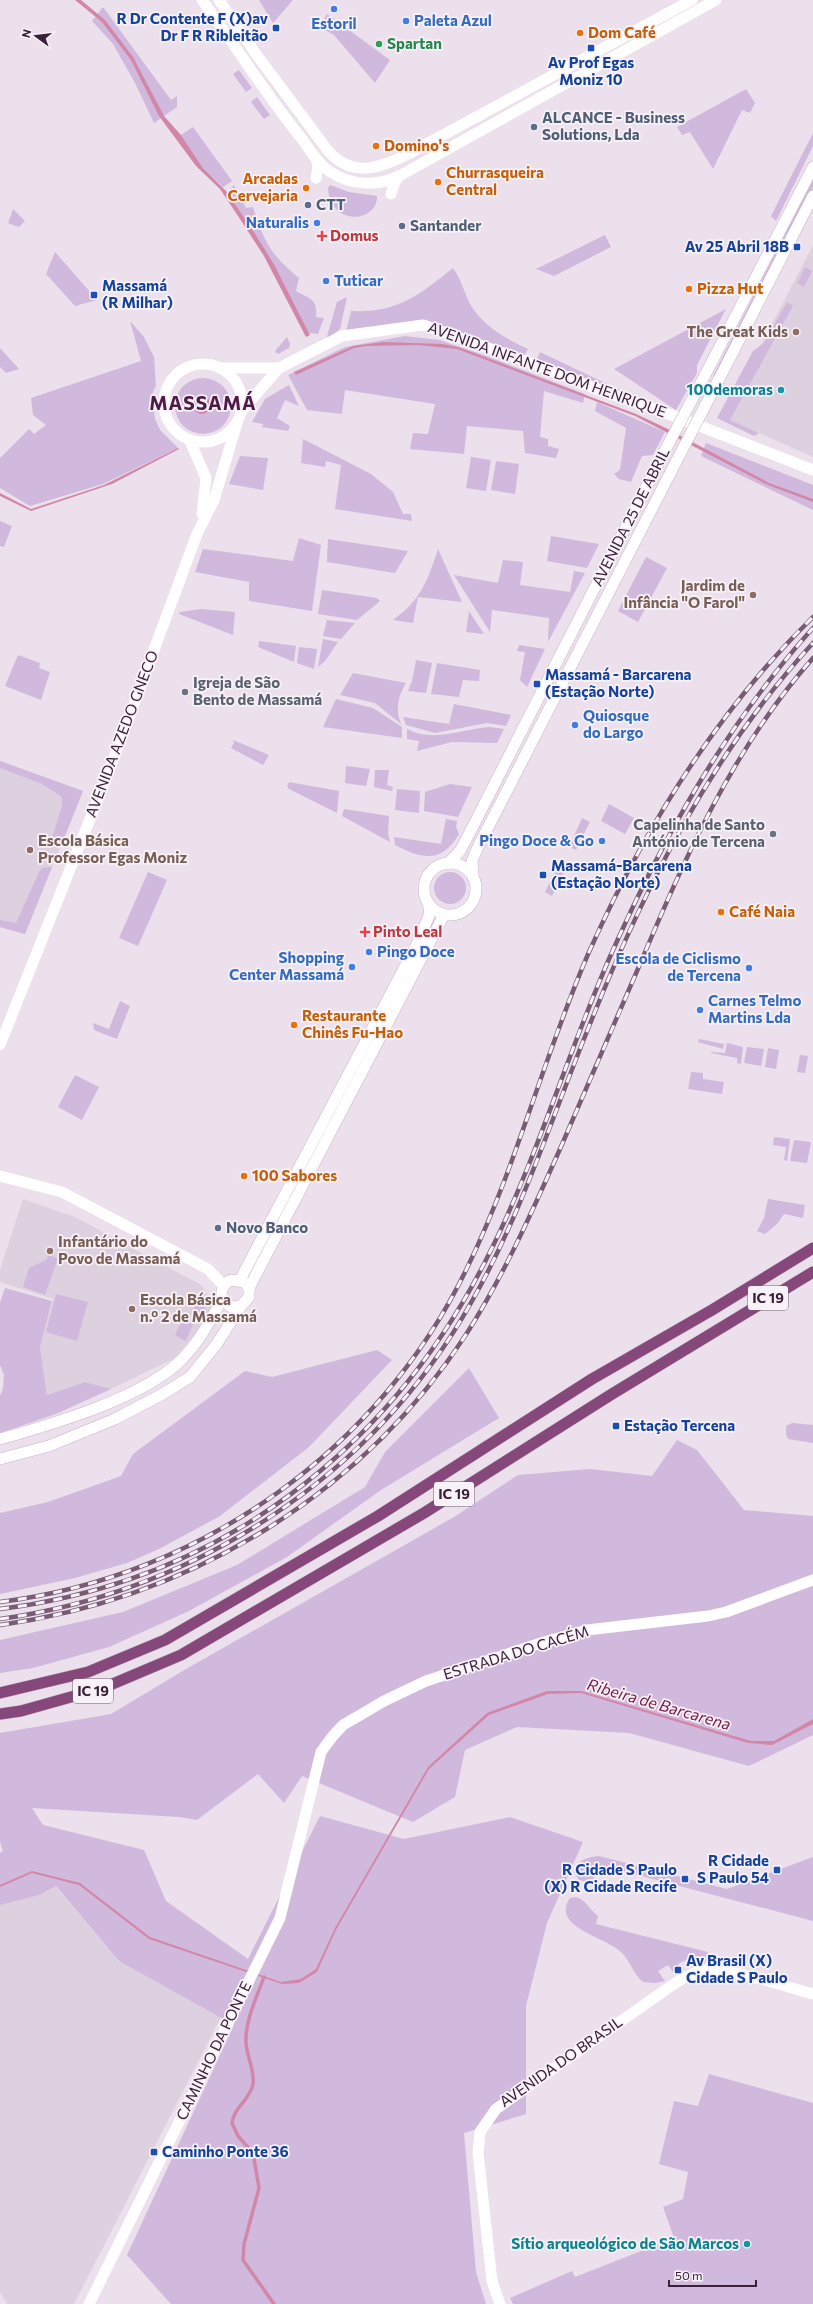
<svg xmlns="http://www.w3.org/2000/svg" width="813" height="2304" viewBox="0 0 813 2304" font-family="Commissioner,sans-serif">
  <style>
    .built { fill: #ded1df }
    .green { fill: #d1b8dd }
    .water { fill: #d287a8 }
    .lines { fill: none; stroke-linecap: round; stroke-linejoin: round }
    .stream { stroke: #d287a8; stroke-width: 3.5 }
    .secondary-casing { stroke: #cbb3cb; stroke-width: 12 }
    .trunk-casing { stroke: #c4bcc4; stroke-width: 12 }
    .tertiary { stroke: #fff; stroke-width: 11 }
    .secondary { stroke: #fff; stroke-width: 11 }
    .trunk { stroke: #86487b; stroke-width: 11 }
    .rail-casing { stroke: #785b74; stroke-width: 4.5 }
    .rail { stroke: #f7f1f8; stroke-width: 3; stroke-dasharray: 9; stroke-linecap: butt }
    .secondary-bridge-casing { stroke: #cbb3cb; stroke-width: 12; stroke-linecap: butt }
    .secondary-bridge { stroke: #fff; stroke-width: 11 }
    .shop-dot { fill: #3f7fe0; stroke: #f7f1f8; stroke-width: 1.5 }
    .transit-dot { fill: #1a4fb4; stroke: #f7f1f8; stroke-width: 1.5 }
    .food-dot { fill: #e8710a; stroke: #f7f1f8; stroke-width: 1.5 }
    .leisure-dot { fill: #2e9e5b; stroke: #f7f1f8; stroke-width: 1.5 }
    .service-dot { fill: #5c6f8a; stroke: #f7f1f8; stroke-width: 1.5 }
    .health-dot { fill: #e0444e; stroke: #f7f1f8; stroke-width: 1.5 }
    .education-dot { fill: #8d6e63; stroke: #f7f1f8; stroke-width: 1.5 }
    .culture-dot { fill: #0f9aa8; stroke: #f7f1f8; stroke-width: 1.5 }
    .worship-dot { fill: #6b7280; stroke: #f7f1f8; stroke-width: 1.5 }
    .labels { text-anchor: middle; stroke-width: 3.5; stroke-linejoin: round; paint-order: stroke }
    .shield { fill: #f7f1f8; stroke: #745f72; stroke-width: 1 }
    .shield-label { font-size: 14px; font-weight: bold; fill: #3c2039 }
    .transit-label { font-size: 15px; font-weight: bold; fill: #164399; stroke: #f7f1f8; text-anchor: start }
    .shop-label { font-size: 15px; font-weight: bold; fill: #366cbe; stroke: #f7f1f8; text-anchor: start }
    .food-label { font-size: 15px; font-weight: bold; fill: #c56008; stroke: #f7f1f8; text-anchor: start }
    .leisure-label { font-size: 15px; font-weight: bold; fill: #27864d; stroke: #f7f1f8; text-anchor: start }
    .service-label { font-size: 15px; font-weight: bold; fill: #4e5e75; stroke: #f7f1f8; text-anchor: start }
    .health-label { font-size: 15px; font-weight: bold; fill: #be3a42; stroke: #f7f1f8; text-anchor: start }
    .education-label { font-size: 15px; font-weight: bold; fill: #785e54; stroke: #f7f1f8; text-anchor: start }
    .street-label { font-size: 15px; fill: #3c2039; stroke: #f7f1f8 }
    .culture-label { font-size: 15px; font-weight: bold; fill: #0d838f; stroke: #f7f1f8; text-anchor: end }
    .worship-label { font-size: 15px; font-weight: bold; fill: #5b616d; stroke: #f7f1f8; text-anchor: start }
    .water-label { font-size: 16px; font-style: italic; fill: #791943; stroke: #f7f1f8 }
    .district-label { font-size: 19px; font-weight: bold; letter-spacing: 1px; fill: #4f1c47; stroke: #f7f1f8 }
  </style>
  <rect width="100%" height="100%" fill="#ebe0eb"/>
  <g class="built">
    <path d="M813 245V457L723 417Z"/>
    <path d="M0 761 83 791 25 934 0 927Z"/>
    <path d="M23 1199 75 1217 201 1285 213 1302 212 1315 173 1359 111 1389 85 1382 47 1395 40 1347 53 1299 0 1282V1270Z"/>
    <path d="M55 1886 119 1961 221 2017 74 2304H7L0 2292V1898Z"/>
  </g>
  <g class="green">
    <path d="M259 0H293L273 23Z"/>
    <path d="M103 7 171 100 177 96V107L154 123 135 83 113 44 92 21Z"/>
    <path d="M327 14 390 60 375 83 334 35 325 30 317 31Z"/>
    <path d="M239 70 252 88 246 92 233 74Z"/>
    <path d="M746 89 755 103 750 113 742 110 713 169 690 132 682 135 677 127Z"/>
    <path d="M257 97 270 115 264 119 251 102Z"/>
    <path d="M193 127 232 181 223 187 203 168 181 135Z"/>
    <path d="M813 133V146L776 221 771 216Z"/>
    <path d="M813 179V189L717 378 713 376Z"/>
    <path d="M234 185 246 208 253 207C264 242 271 255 299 278L296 291C310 299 318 299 316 317L324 318 318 334 309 333 275 266 227 192Z"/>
    <path d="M330 185 349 192 377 196C378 223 330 227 328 188Z"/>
    <path d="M13 209 25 221 19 227 8 223Z"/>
    <path d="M605 235 611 247 554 276 536 269Z"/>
    <path d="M55 252 97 300 75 306 46 274Z"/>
    <path d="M805 267 812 271 804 287 797 283Z"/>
    <path d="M453 268C461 279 464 292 470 304 483 326 506 339 528 349L524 357 426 320 345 336 351 311C397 313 418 296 453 268Z"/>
    <path d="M347 297 340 329 326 340 337 302Z"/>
    <path d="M787 302 793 306 730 420 759 433 754 436 717 418 753 351 764 343Z"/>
    <path d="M726 309 697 365V373L676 410 614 369Z"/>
    <path d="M130 321 144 337 154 357 156 386 152 394 155 419 160 430 178 448 103 484 30 506 0 488V458L29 429 34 434 46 425 33 415 31 398 141 361Z"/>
    <path d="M405 336 439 340 484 355 585 394 583 403 544 391 540 437 548 439V446L559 449 556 458 525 453 523 431 467 426 464 454 410 449 413 433 428 434 435 404 345 390 342 414 307 410 288 375 345 347Z"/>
    <path d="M287 337 290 344 289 348 278 354 275 351Z"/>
    <path d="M0 348 19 369 6 373 0 367Z"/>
    <path d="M540 352 628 394 537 360Z"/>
    <circle cx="203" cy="406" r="28"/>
    <path d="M289 385 299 406 285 400 277 418 290 426 288 431 262 427 263 424 252 422 265 399Z"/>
    <path d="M597 402 665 432 653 455 642 456 631 482 619 479 614 474 620 470 626 428 595 411Z"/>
    <path d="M303 439 371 474 393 492 403 514H411L412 521 335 509 341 465 326 461 325 467 301 463Z"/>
    <path d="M706 443 813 485V510L701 456Z"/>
    <path d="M240 456 268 458 263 490 229 484Z"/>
    <path d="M471 457 491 460 486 491 466 488Z"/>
    <path d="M496 461 519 464 515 494 491 490Z"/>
    <path d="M0 521 12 526 4 547 0 546Z"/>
    <path d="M551 536 599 544 587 568 547 561Z"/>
    <path d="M299 538 321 545 312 611 249 601V582L195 572 203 549 293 561Z"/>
    <path d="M328 539 408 551 395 573 327 562Z"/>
    <path d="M438 549 462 602 418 597 413 623 393 620C421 600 428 580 438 549Z"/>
    <path d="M646 557 667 568 638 622 618 611Z"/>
    <path d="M503 560 523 562 520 585 570 592 574 571 585 573 548 642 549 618 492 610 490 632 454 575 498 583Z"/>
    <path d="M322 590 377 598 380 601 357 620 318 614Z"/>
    <path d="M201 609 235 612 233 635 179 614 180 612Z"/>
    <path d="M469 611 484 634 466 632Z"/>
    <path d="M327 620 355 623 341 639 323 636Z"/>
    <path d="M323 639 338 642 325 661 318 667Z"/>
    <path d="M259 641 296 646 294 662 258 647Z"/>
    <path d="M519 645 545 649 527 687 520 680 525 652 517 651Z"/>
    <path d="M299 647 317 649 314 669 297 663Z"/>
    <path d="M18 655 40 663 39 668 50 672 41 700 5 686Z"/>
    <path d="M416 660 432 663 426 693 408 691 412 681Z"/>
    <path d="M437 663 480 670 479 681 463 680 459 697 431 694Z"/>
    <path d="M353 673 406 683C398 696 395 709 401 724L375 703 340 695Z"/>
    <path d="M336 699 373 708 402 727V738L323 727Z"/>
    <path d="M454 704 511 715 506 726 487 723 435 733 406 725 403 717 449 724Z"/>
    <path d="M490 727 504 729 497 743 452 742 417 751 419 741 407 739V729C434 743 461 729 490 727Z"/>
    <path d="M233 740 269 755 263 765 231 748 234 743Z"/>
    <path d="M0 761 83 791 61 846 50 844 62 806V797L42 784 0 768Z"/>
    <path d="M346 766 370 769 366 786 345 783Z"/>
    <path d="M375 770H389L387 785 393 787 392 791 374 787Z"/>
    <path d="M289 782 339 791 337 813 289 789 287 786Z"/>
    <path d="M450 784 472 787 458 817 424 811 425 792Z"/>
    <path d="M397 789 420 791 419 813 395 810Z"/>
    <path d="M609 804 634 818 625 834 601 821Z"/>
    <path d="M344 809 389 816 388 833 390 842 342 816Z"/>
    <path d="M582 818 590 822 576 850 569 847Z"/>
    <path d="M446 819 457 821 456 827 459 834C441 864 422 859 395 845L394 837 441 844Z"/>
    <path d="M559 864 566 868 552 896 545 892Z"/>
    <path d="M52 867 25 934 0 927V920L16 923 39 872 43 868Z"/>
    <circle cx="450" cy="888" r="16"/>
    <path d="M148 872 167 880 138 946 119 938Z"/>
    <path d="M120 1001 130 1006 117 1039 94 1030 93 1023 109 1029Z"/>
    <path d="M699 1039 724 1044 723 1049 698 1042Z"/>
    <path d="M727 1043 743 1047 741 1064 737 1063V1058L711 1053V1052L725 1053Z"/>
    <path d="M747 1047 764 1049 761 1066 744 1063Z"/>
    <path d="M768 1048 779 1050 776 1069 765 1067Z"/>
    <path d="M800 1055 808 1056 805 1073 797 1072Z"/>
    <path d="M691 1072 703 1073V1079L724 1082 722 1094 688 1089Z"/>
    <path d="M75 1075 99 1087 82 1120 58 1107Z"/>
    <path d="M774 1137 790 1139 787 1161 784 1160 786 1147 773 1145Z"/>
    <path d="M794 1140 811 1142 807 1163 790 1161Z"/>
    <path d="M768 1199 805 1205 803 1218 784 1214 777 1224 765 1234 757 1231 764 1218Z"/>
    <path d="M48 1255 58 1258 45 1295 23 1287 29 1268 46 1260Z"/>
    <path d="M5 1288 52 1301 40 1347 47 1395 85 1382 111 1389 56 1414 0 1433V1396L3 1388 4 1375 0 1365V1303Z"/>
    <path d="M56 1294 88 1302 77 1341 46 1332Z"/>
    <path d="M199 1299 207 1303 200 1319 191 1315Z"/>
    <path d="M182 1319 193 1324 186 1341 175 1335Z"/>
    <path d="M377 1350 392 1360 309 1447 220 1516 159 1549 127 1563 75 1578 0 1594V1513L48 1502 121 1476 133 1454 245 1371 272 1377Z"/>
    <path d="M469 1368 499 1418 381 1490 287 1557 189 1611 109 1647 33 1668 0 1673V1640L123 1612 237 1565 365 1487 385 1452Z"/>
    <path d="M792 1423 813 1425V1443L788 1439 786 1434V1426Z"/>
    <path d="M677 1440 697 1450 744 1510 813 1516V1735L749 1766 629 1733 517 1727 465 1750 455 1797 413 1822 302 1776 284 1803 258 1774 197 1820 179 1817 32 1808 43 1825 144 1850 166 1901 248 1959 320 1816 404 1839 510 1817 583 1842 547 1923 526 2006V2114L464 2133 476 2272 486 2304H171L127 2255 234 2025 119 1961 56 1886 39 1895 0 1905V1853L3 1851 0 1842V1733L111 1714 186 1669 454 1517 518 1475 590 1469 652 1476Z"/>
    <path d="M599 1856 727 1889 813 1857V1921L611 1868 610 1871 602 1873 587 1882 579 1880 574 1872C576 1860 588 1857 599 1856Z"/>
    <path d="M576 1897C585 1899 590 1910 598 1916L596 1924 708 1952 705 1963H701L700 1960H686L678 1964 680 1967 673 1972 668 1965 658 1971 665 1981 655 1983 643 1982C633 1974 630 1960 621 1952 606 1937 550 1927 570 1898Z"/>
    <path d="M709 2074 813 2103V2304H513L510 2298 572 2271 575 2277 674 2238 663 2207 683 2199 688 2172 659 2164 674 2101 698 2106Z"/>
  </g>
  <g class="water">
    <path d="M75 0H81L105 20 133 57 164 116 181 135 203 168 227 192 257 237 275 266 310 335 306 337 264 256 240 219 220 189 196 166 159 116 131 60 102 22Z"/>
    <path d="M384 342 442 344 458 347 485 357 636 414 668 429 769 483 813 499V502L768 485 635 416 457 349 418 345 366 346 354 348 296 375 294 372 353 346Z"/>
    <circle cx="202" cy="405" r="9"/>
    <path d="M178 448 179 449 112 484 31 511 0 496V493L31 509 104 485Z"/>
    <path d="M547 1691H581L751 1741H774L813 1719V1724L772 1745 748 1743 581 1693 548 1694 489 1715 429 1769 336 1930 317 1972 299 1983 282 1984 149 1939 79 1885 32 1873 0 1887V1885L32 1871 80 1883 150 1937 281 1982 301 1979 316 1969 335 1928 428 1767 487 1713Z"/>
  </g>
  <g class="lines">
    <path class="stream" d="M264 1977C257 1997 245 2020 246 2042 246 2055 255 2070 253 2084 250 2100 234 2107 232 2123L238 2136 253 2153 259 2188 244 2244 243 2260 274 2304"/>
    <g class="secondary-casing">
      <g id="secondary">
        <path d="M704 377 813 167"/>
        <path d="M717 383 813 196"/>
        <circle cx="450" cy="889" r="26"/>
        <path d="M447 864 460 851 468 836 661 458"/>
        <path d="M473 877 472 861 477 849 677 460"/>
        <path d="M240 1280 419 940 430 913 428 902"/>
        <path d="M249 1288 444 915"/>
        <path d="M0 1439C52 1424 136 1400 177 1364 196 1347 210 1322 222 1299"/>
        <path d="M0 1459 49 1446 115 1419 161 1395 190 1377 216 1345 241 1306 249 1297V1288L244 1282 231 1280C218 1286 219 1302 232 1307L241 1306"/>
      </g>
    </g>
    <g class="trunk-casing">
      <g id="trunk">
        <path d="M0 1693 88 1672 165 1640 378 1516 592 1379 712 1310 813 1248"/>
        <path d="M0 1714 21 1711 103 1688 181 1655 424 1513 612 1394 813 1272"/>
      </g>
    </g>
    <g class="tertiary">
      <path d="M202 0C236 46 266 95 302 139 310 150 317 163 329 171 351 186 378 187 401 175L716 0"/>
      <path d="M219 0 256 54 329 152C354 179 383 167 410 153L692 0"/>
      <path d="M316 158 318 167 316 178"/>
      <path d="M391 194 394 184 399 176"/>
      <circle cx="203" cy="403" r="39"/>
      <path d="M221 368H279L342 336 423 325 540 366 596 389 661 411 813 470"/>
      <path d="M241 412 279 368"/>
      <path d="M190 441 206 478 202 514"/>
      <path d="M0 1045 106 779 197 534 214 500 237 423"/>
      <path d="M0 1176 62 1192 208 1269 223 1285"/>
      <path d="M89 2304 280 1918 321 1752 332 1737 343 1725 362 1714 384 1701 426 1681 544 1642 587 1630 708 1616 726 1612 813 1580"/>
      <path d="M500 2304 492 2281 478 2153 480 2132 496 2109 671 1986C682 1978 693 1972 707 1970 731 1968 787 1987 813 1994"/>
    </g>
    <use href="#secondary" class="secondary"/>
    <use href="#trunk" class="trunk"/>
    <g class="rail-casing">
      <g id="rail">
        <path d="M0 1602C201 1577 381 1449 468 1266 517 1165 544 1055 589 952 644 829 717 711 813 617"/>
        <path d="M0 1609C220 1582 393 1448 490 1252 537 1158 567 1055 609 959 662 839 725 726 813 628"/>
        <path d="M0 1619C197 1591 375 1475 472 1301 521 1215 551 1120 588 1029 643 890 711 754 813 643"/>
        <path d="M0 1625C189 1599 362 1495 467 1333 504 1275 532 1212 560 1149 586 1089 612 1030 637 971 684 860 732 749 813 658"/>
      </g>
    </g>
    <use href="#rail" class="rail"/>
    <g class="secondary-bridge-casing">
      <g id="secondary-bridge">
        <path d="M661 458 704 377"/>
        <path d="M677 460 717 383"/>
      </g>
    </g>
    <use href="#secondary-bridge" class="secondary-bridge"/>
  </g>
  <g class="shop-dot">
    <circle cx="334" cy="9" r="4"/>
    <circle cx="406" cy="21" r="4"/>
    <circle cx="317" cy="223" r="4"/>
    <circle cx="326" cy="281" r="4"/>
    <circle cx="575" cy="725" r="4"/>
    <circle cx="602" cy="841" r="4"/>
    <circle cx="369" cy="952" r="4"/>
    <circle cx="352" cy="967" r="4"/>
    <circle cx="749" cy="968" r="4"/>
    <circle cx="700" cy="1010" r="4"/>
  </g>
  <g class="transit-dot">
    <rect x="272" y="24" width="8" height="8" rx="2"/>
    <rect x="587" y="44" width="8" height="8" rx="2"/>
    <rect x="793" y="243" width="8" height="8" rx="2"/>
    <rect x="90" y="291" width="8" height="8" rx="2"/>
    <rect x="533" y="680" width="8" height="8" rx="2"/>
    <rect x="539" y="871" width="8" height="8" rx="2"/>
    <rect x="612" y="1422" width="8" height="8" rx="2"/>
    <rect x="773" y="1866" width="8" height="8" rx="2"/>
    <rect x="681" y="1875" width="8" height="8" rx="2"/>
    <rect x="674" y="1966" width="8" height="8" rx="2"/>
    <rect x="150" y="2148" width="8" height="8" rx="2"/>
  </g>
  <g class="food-dot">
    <circle cx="580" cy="33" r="4"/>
    <circle cx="376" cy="146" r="4"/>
    <circle cx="438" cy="182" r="4"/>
    <circle cx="306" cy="188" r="4"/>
    <circle cx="689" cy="289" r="4"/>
    <circle cx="721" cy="912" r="4"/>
    <circle cx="294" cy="1025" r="4"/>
    <circle cx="244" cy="1176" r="4"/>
  </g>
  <circle class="leisure-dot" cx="379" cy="44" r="4"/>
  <g class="service-dot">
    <circle cx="534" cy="127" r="4"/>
    <circle cx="308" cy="205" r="4"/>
    <circle cx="402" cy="226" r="4"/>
    <circle cx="218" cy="1228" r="4"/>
  </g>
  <g class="health-dot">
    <path d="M320 230h4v4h4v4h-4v4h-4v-4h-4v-4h4z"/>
    <path d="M363 926h4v4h4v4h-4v4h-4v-4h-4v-4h4z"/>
  </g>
  <g class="education-dot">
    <circle cx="796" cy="332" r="4"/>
    <circle cx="753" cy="595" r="4"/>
    <circle cx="30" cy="850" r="4"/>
    <circle cx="50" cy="1251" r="4"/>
    <circle cx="132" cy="1309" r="4"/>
  </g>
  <g class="culture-dot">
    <circle cx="781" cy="390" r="4"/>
    <circle cx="747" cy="2244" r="4"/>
  </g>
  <g class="worship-dot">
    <circle cx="185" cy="692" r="4"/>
    <circle cx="773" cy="834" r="4"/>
  </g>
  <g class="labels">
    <g class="shield">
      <rect x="748" y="1286" width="40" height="24" rx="3"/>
      <rect x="434" y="1482" width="40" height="24" rx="3"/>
      <rect x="73" y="1679" width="40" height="24" rx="3"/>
    </g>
    <g class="shield-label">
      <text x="768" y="1303">IC 19</text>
      <text x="454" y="1499">IC 19</text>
      <text x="93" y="1696">IC 19</text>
    </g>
    <g class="transit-label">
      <text x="268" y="24" text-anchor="end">R Dr Contente F (X)av<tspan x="268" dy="17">Dr F R Ribleitão</tspan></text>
      <text x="591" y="68" text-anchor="middle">Av Prof Egas<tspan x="591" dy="17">Moniz 10</tspan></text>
      <text x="789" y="252" text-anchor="end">Av 25 Abril 18B</text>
      <text x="102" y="291">Massamá<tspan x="102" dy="17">(R Milhar)</tspan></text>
      <text x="545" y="680">Massamá - Barcarena<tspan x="545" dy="17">(Estação Norte)</tspan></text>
      <text x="551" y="871">Massamá-Barcarena<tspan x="551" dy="17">(Estação Norte)</tspan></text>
      <text x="624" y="1431">Estação Tercena</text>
      <text x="769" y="1866" text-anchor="end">R Cidade<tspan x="769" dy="17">S Paulo 54</tspan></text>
      <text x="677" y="1875" text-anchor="end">R Cidade S Paulo<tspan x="677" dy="17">(X) R Cidade Recife</tspan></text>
      <text x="686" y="1966">Av Brasil (X)<tspan x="686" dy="17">Cidade S Paulo</tspan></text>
      <text x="162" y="2157">Caminho Ponte 36</text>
    </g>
    <g class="shop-label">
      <text x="414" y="26">Paleta Azul</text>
      <text x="334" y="29" text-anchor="middle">Estoril</text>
      <text x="309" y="228" text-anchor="end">Naturalis</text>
      <text x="334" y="286">Tuticar</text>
      <text x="583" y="721">Quiosque<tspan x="583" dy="17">do Largo</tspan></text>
      <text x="594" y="846" text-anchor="end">Pingo Doce &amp; Go</text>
      <text x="377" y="957">Pingo Doce</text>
      <text x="344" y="963" text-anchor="end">Shopping<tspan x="344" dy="17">Center Massamá</tspan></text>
      <text x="741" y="964" text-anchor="end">Escola de Ciclismo<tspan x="741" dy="17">de Tercena</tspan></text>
      <text x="708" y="1006">Carnes Telmo<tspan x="708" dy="17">Martins Lda</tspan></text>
    </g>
    <g class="food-label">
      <text x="588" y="38">Dom Café</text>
      <text x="384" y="151">Domino's</text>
      <text x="446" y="178">Churrasqueira<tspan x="446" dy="17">Central</tspan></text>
      <text x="298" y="184" text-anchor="end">Arcadas<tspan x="298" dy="17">Cervejaria</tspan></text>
      <text x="697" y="294">Pizza Hut</text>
      <text x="729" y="917">Café Naia</text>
      <text x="302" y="1021">Restaurante<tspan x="302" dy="17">Chinês Fu-Hao</tspan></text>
      <text x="252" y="1181">100 Sabores</text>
    </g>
    <g class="leisure-label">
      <text x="387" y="49">Spartan</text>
    </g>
    <g class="service-label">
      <text x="542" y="123">ALCANCE - Business<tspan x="542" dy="17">Solutions, Lda</tspan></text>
      <text x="316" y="210">CTT</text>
      <text x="410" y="231">Santander</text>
      <text x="226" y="1233">Novo Banco</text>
    </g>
    <g class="health-label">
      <text x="330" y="241">Domus</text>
      <text x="373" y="937">Pinto Leal</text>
    </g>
    <g class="education-label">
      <text x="788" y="337" text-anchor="end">The Great Kids</text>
      <text x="745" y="591" text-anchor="end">Jardim de<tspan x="745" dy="17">Infância "O Farol"</tspan></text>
      <text x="38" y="846">Escola Básica<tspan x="38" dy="17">Professor Egas Moniz</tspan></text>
      <text x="58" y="1247">Infantário do<tspan x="58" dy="17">Povo de Massamá</tspan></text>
      <text x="140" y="1305">Escola Básica<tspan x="140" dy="17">n.º 2 de Massamá</tspan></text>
    </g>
    <g class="street-label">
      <text transform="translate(547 370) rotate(20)" y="5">AVENIDA INFANTE DOM HENRIQUE</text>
      <text transform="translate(631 517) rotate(-63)" y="5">AVENIDA 25 DE ABRIL</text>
      <text transform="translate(122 734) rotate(-69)" y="5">AVENIDA AZEDO GNECO</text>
      <text transform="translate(516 1653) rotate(-17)" y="5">ESTRADA DO CACÉM</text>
      <text transform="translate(214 2051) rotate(-64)" y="5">CAMINHO DA PONTE</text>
      <text transform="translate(561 2062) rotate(-35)" y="5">AVENIDA DO BRASIL</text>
    </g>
    <g class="culture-label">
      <text x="773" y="395">100demoras</text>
      <text x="739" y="2249">Sítio arqueológico de São Marcos</text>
    </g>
    <g class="worship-label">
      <text x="193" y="688">Igreja de São<tspan x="193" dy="17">Bento de Massamá</tspan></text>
      <text x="765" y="830" text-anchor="end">Capelinha de Santo<tspan x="765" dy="17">António de Tercena</tspan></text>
    </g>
    <g class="water-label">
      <text transform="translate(659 1704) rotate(16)" y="6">Ribeira de Barcarena</text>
    </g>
    <g class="district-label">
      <text x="203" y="410">MASSAMÁ</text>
    </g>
  </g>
  <g transform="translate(36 36) rotate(285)" stroke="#f7f1f8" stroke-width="3" paint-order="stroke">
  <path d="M0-3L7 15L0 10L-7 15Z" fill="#3c2039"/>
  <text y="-6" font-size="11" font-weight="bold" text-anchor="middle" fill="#3c2039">N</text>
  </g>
  <path d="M669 2280v6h87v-6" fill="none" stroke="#3c2039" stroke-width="2"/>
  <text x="675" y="2280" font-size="12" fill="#3c2039" stroke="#f7f1f8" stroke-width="3" paint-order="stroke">50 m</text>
</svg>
